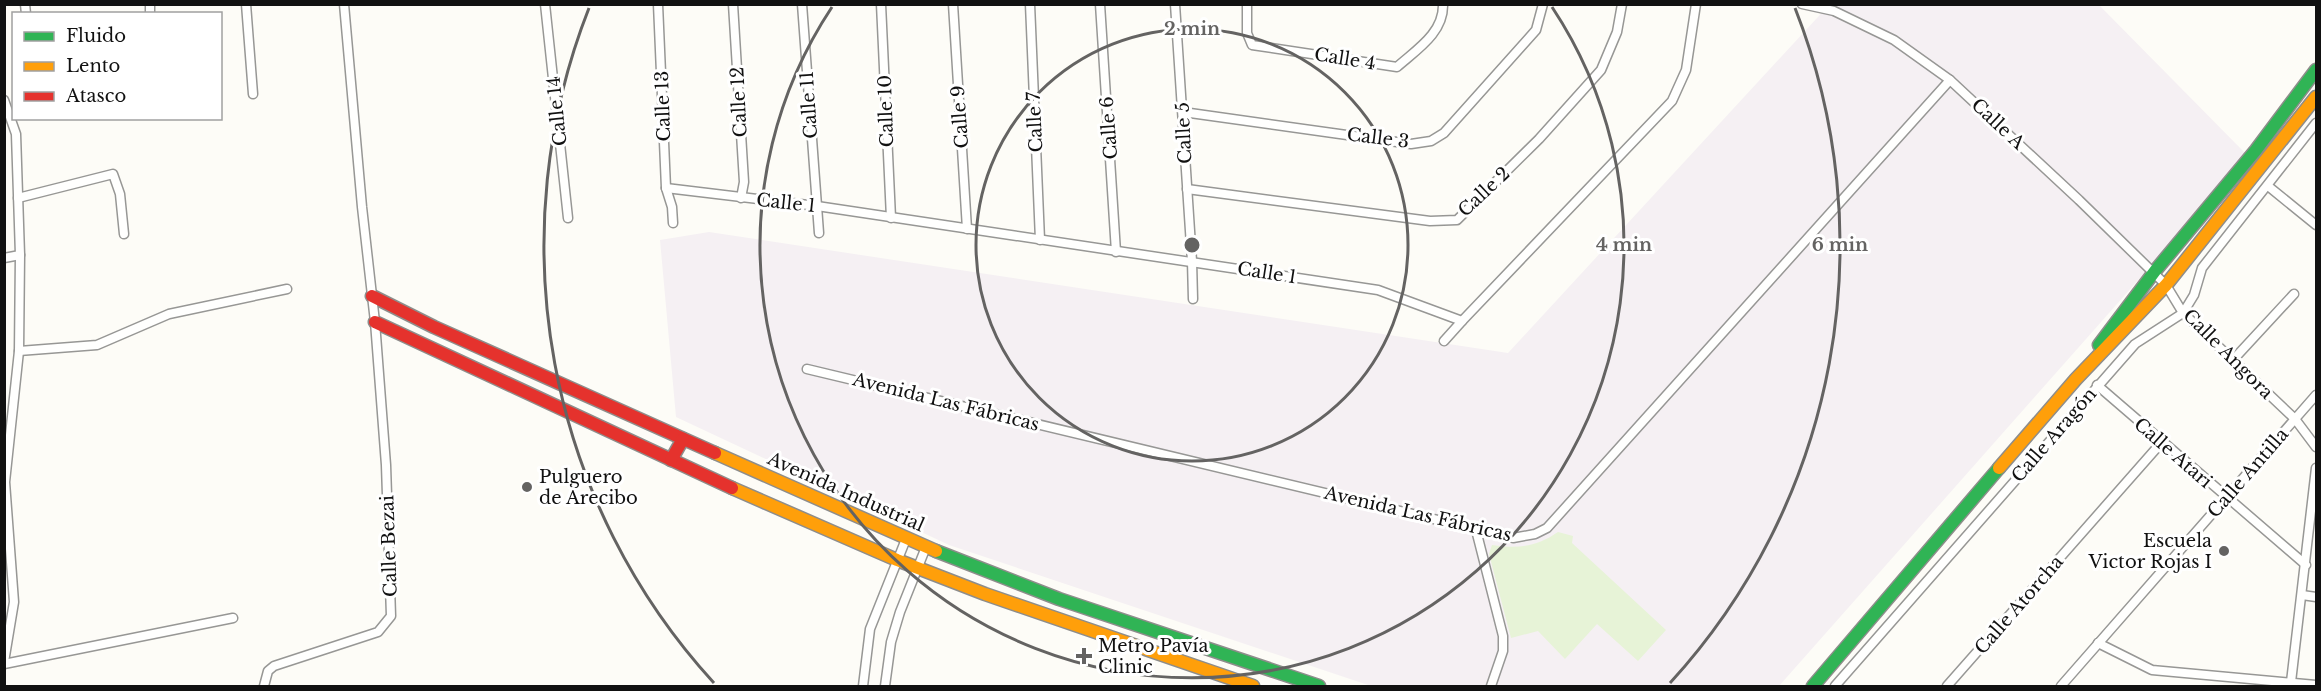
<svg xmlns="http://www.w3.org/2000/svg" width="2321" height="691" viewBox="0 0 2321 691" font-family="'Libre Baskerville',serif">
  <style>
    .industrial { fill: #f5f0f3 }
    .green { fill: #e7f3d7 }
    .lines { fill: none; stroke-linecap: round; stroke-linejoin: round }
    .street-casing { stroke: #979795; stroke-width: 11 }
    .fast-casing { stroke: #8e8d8b; stroke-width: 15 }
    .slow-casing { stroke: #8e8d8b; stroke-width: 15 }
    .jam-casing { stroke: #8e8d8b; stroke-width: 15 }
    .street { stroke: #fffffe; stroke-width: 8 }
    .fast { stroke: #30b455; stroke-width: 12 }
    .slow { stroke: #ff9f0a; stroke-width: 12 }
    .jam { stroke: #e5322d; stroke-width: 12 }
    .ring { fill: none; stroke: #646362; stroke-width: 3 }
    .poi-dot { fill: #646362; stroke: #fff; stroke-width: 2 }
    .labels { text-anchor: middle; stroke-width: 6; stroke-linejoin: round; paint-order: stroke }
    .street-label { font-size: 18px; fill: #111; stroke: #fff }
    .poi-label { font-size: 18px; fill: #111; stroke: #fff; text-anchor: start }
    .centre { fill: #646362; stroke: #fff; stroke-width: 3 }
    .ring-label { font-size: 18px; text-anchor: middle; font-weight: bold; fill: #646362; stroke: #fff; stroke-width: 6; stroke-linejoin: round; paint-order: stroke }
  </style>
  <rect width="100%" height="100%" fill="#fdfcf7"/>
  <path class="industrial" d="M1829 5H2099L2248 156 1779 686H1371L949 545 676 417 660 240 709 232 1508 353Z"/>
  <path class="green" d="M1558 532 1573 536 1572 543 1666 630 1638 661 1597 624 1565 659 1538 631 1511 638 1489 554 1492 545C1518 549 1536 547 1558 532Z"/>
  <g class="lines">
    <g class="street-casing">
      <g id="street">
        <path d="M25 4 26 14"/>
        <path d="M150 4V14"/>
        <path d="M246 4 253 94"/>
        <path d="M545 4 568 218"/>
        <path d="M658 4 666 188 672 207 673 223"/>
        <path d="M733 4 744 182 741 198"/>
        <path d="M802 4 819 233"/>
        <path d="M881 4 891 218"/>
        <path d="M953 4 967 229"/>
        <path d="M1030 4 1040 240"/>
        <path d="M1100 4 1116 252"/>
        <path d="M1175 4 1192 261 1193 299"/>
        <path d="M1247 4V33L1252 45 1397 67C1416 50 1444 33 1443 4"/>
        <path d="M1802 4 1834 11 1894 40 1950 80 2079 200 2166 285 2183 313 2295 419 2316 447"/>
        <path d="M4 100 16 134 20 255 19 351 5 482 14 602 4 662"/>
        <path d="M1183 112 1411 144 1431 141 1444 133 1536 30 1543 4"/>
        <path d="M2268 186 2316 225"/>
        <path d="M666 188 817 206 1378 290 1462 321 1672 101 1686 70 1696 4"/>
        <path d="M1187 189 1430 221 1457 220 1539 139 1601 70 1617 32 1622 4"/>
        <path d="M18 198 113 174 120 194 124 234"/>
        <path d="M4 258 20 255"/>
        <path d="M1444 341 1462 321"/>
        <path d="M19 351 97 345 169 314 287 289"/>
        <path d="M2232 361 2294 294"/>
        <path d="M807 369 1513 538 1535 534 1547 528 1950 80"/>
        <path d="M2097 385 2306 565"/>
        <path d="M1476 530 1503 636V651L1491 686"/>
        <path d="M2302 595 2316 597"/>
        <path d="M2098 643 2152 670 2316 685"/>
        <path d="M4 664 233 618"/>
        <path d="M2291 682 2316 468"/>
        <path d="M264 686 268 671 274 666 378 632 391 616 386 465 375 322 362 207 344 4"/>
        <path d="M863 686 870 629 906 539"/>
        <path d="M885 686 891 642 900 612 926 547"/>
        <path d="M1835 686 2135 344 2183 313 2194 295 2202 268 2316 123"/>
        <path d="M1947 686 2161 443"/>
        <path d="M2061 686 2316 395"/>
      </g>
    </g>
    <g class="fast-casing">
      <g id="fast">
        <path d="M2099 345 2155 271 2256 150 2316 70"/>
        <path d="M936 551 1059 599 1319 686"/>
        <path d="M1813 686 1999 468"/>
      </g>
    </g>
    <g class="slow-casing">
      <g id="slow">
        <path d="M715 453 936 551"/>
        <path d="M1999 468 2076 379 2166 285 2316 97"/>
        <path d="M732 488 897 560 985 594 1253 686"/>
      </g>
    </g>
    <g class="jam-casing">
      <g id="jam">
        <path d="M372 296 434 327 715 453"/>
        <path d="M375 322 732 488"/>
        <path d="M671 460 683 439"/>
      </g>
    </g>
    <use href="#street" class="street"/>
    <use href="#fast" class="fast"/>
    <use href="#slow" class="slow"/>
    <use href="#jam" class="jam"/>
  </g>
  <g class="ring">
    <circle cx="1192" cy="245" r="216"/>
    <path d="M1552 7A432 432 0 1 1 832 7"/>
    <path d="M714 683A648 648 0 0 1 589 8M1795 8A648 648 0 0 1 1670 683"/>
  </g>
  <g class="poi-dot">
    <circle cx="527" cy="487" r="6"/>
    <circle cx="2224" cy="551" r="6"/>
    <path d="M1081 647h6v6h6v6h-6v6h-6v-6h-6v-6h6z"/>
  </g>
  <g class="labels">
    <g class="street-label">
      <text transform="translate(1345 59) rotate(9)" y="6">Calle 4</text>
      <text transform="translate(739 102) rotate(-93)" y="6">Calle 12</text>
      <text transform="translate(809 105) rotate(-94)" y="6">Calle 11</text>
      <text transform="translate(663 106) rotate(-92)" y="6">Calle 13</text>
      <text transform="translate(557 111) rotate(-96)" y="6">Calle 14</text>
      <text transform="translate(886 111) rotate(-92)" y="6">Calle 10</text>
      <text transform="translate(960 117) rotate(-94)" y="6">Calle 9</text>
      <text transform="translate(1035 122) rotate(-93)" y="6">Calle 7</text>
      <text transform="translate(1998 124) rotate(43)" y="6">Calle A</text>
      <text transform="translate(1109 128) rotate(-94)" y="6">Calle 6</text>
      <text transform="translate(1184 133) rotate(-93)" y="6">Calle 5</text>
      <text transform="translate(1378 138) rotate(7)" y="6">Calle 3</text>
      <text transform="translate(1484 192) rotate(-43)" y="6">Calle 2</text>
      <text transform="translate(786 203) rotate(6)" y="6">Calle 1</text>
      <text transform="translate(1267 273) rotate(9)" y="6">Calle 1</text>
      <text transform="translate(2228 354) rotate(45)" y="6">Calle Angora</text>
      <text transform="translate(946 402) rotate(14)" y="6">Avenida Las Fábricas</text>
      <text transform="translate(2054 435) rotate(-49)" y="6">Calle Aragón</text>
      <text transform="translate(2173 453) rotate(41)" y="6">Calle Atari</text>
      <text transform="translate(2248 473) rotate(-49)" y="6">Calle Antilla</text>
      <text transform="translate(846 492) rotate(24)" y="6">Avenida Industrial</text>
      <text transform="translate(1418 514) rotate(13)" y="6">Avenida Las Fábricas</text>
      <text transform="translate(389 546) rotate(-92)" y="6">Calle Bezai</text>
      <text transform="translate(2019 605) rotate(-49)" y="6">Calle Atorcha</text>
    </g>
    <g class="poi-label">
      <text x="539" y="483">Pulguero<tspan x="539" dy="21">de Arecibo</tspan></text>
      <text x="2212" y="547" text-anchor="end">Escuela<tspan x="2212" dy="21">Victor Rojas I</tspan></text>
      <text x="1098" y="652">Metro Pavía<tspan x="1098" dy="21">Clinic</tspan></text>
    </g>
  </g>
  <circle cx="1192" cy="245" r="9" class="centre"/>
  <g class="ring-label">
    <text x="1192" y="35">2 min</text>
    <text x="1624" y="251">4 min</text>
    <text x="1840" y="251">6 min</text>
  </g>
  <rect width="2321" height="691" fill="none" stroke="#111111" stroke-width="12"/>
  <rect x="12" y="12" width="210" height="108" fill="#ffffff" stroke="#a0a0a0" stroke-width="1.5"/>
  <rect x="24" y="32" width="30" height="9" fill="#30b455" stroke="#a0a0a0" stroke-width="1.5"/>
  <text x="66" y="42" font-size="18" fill="#111111">Fluido</text>
  <rect x="24" y="62" width="30" height="9" fill="#ff9f0a" stroke="#a0a0a0" stroke-width="1.5"/>
  <text x="66" y="72" font-size="18" fill="#111111">Lento</text>
  <rect x="24" y="92" width="30" height="9" fill="#e5322d" stroke="#a0a0a0" stroke-width="1.5"/>
  <text x="66" y="102" font-size="18" fill="#111111">Atasco</text>
</svg>
